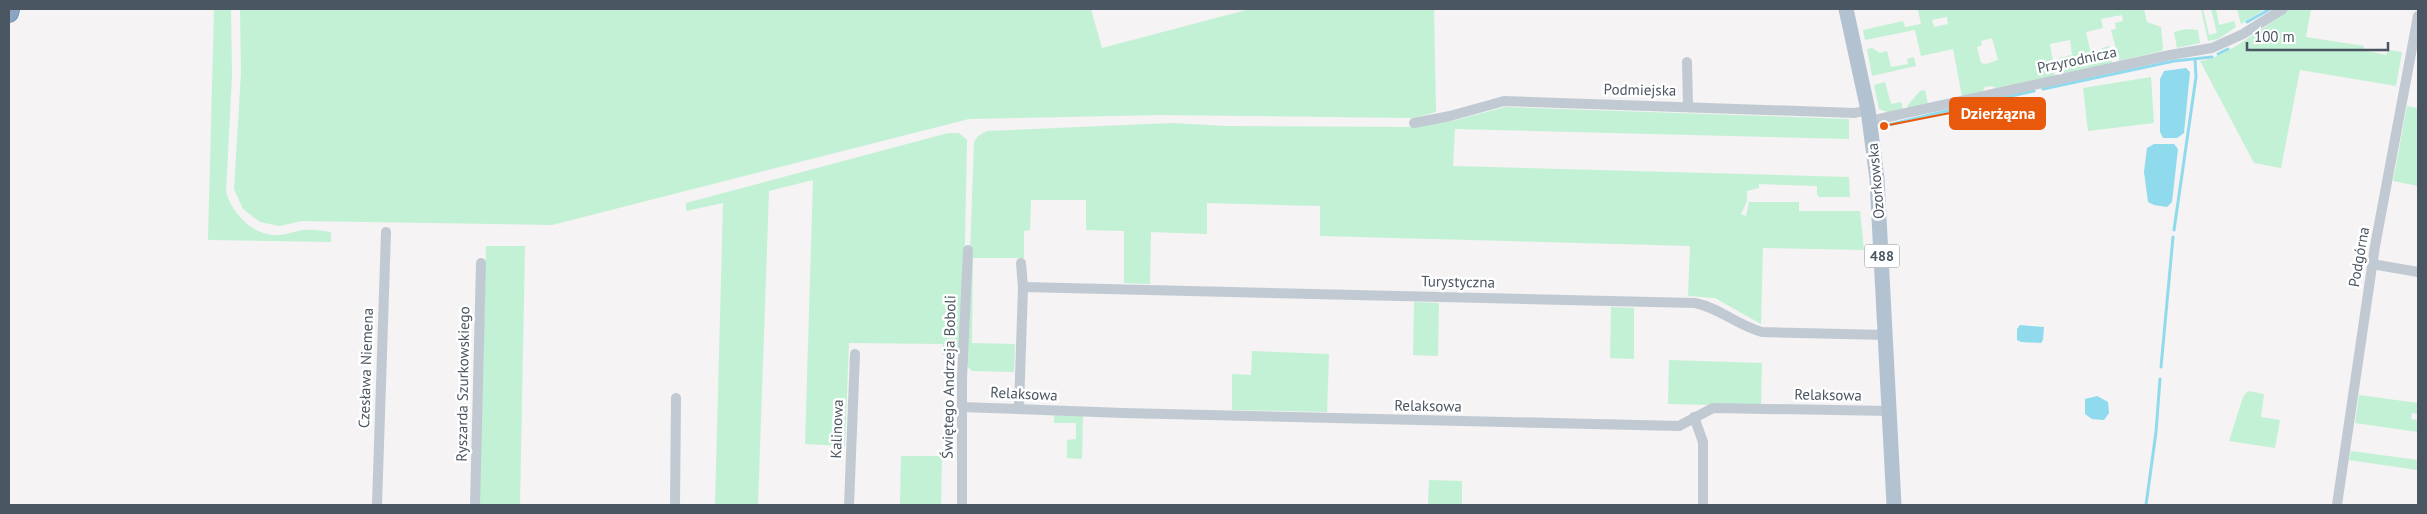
<svg xmlns="http://www.w3.org/2000/svg" width="2427" height="514" viewBox="0 0 2427 514" font-family="'PT Sans',sans-serif">
  <style>
    .green { fill: #c3f1d5; fill-rule: evenodd }
    .water { fill: #90daee }
    .lines { fill: none; stroke-linecap: round; stroke-linejoin: round }
    .stream { stroke: #90daee; stroke-width: 3 }
    .motorway-casing { stroke: #7690ad; stroke-width: 20 }
    .minor { stroke: #c1cad2; stroke-width: 10 }
    .primary { stroke: #b3c2d1; stroke-width: 15 }
    .motorway { stroke: #8ba5c1; stroke-width: 18 }
    .labels { text-anchor: middle; stroke-width: 5; stroke-linejoin: round; paint-order: stroke }
    .shield { fill: #fff; stroke: #808990; stroke-width: 1 }
    .shield-label { font-size: 14px; font-weight: bold; fill: #4a5661 }
    .street-label { font-size: 15px; fill: #4a5661; stroke: #fff }
    .leader { fill: none; stroke: #e8590c; stroke-width: 2 }
    .callout-dot { fill: #e8590c; stroke: #fff; stroke-width: 2 }
    .callout { fill: #e8590c; stroke: #e8590c; stroke-width: 2 }
    .callout-label { font-size: 16px; text-anchor: middle; font-weight: bold; fill: #fff }
  </style>
  <rect width="100%" height="100%" fill="#f5f3f3"/>
  <g class="green">
    <path d="M214 9H231L232 75 226 192C233 215 254 237 280 235 288 234 296 231 303 230 312 229 322 231 331 232V242L208 240Z"/>
    <path d="M240 9H1091L1102 48 1250 9H1434L1436 112 1413 118 1160 115 969 119 552 225 302 221 279 226 260 222 243 209 234 189 241 73Z"/>
    <path d="M1922 9H2144L2147 22 2161 27 2163 49 2161 51 2119 61 2111 30 2116 29 2115 23 2123 21 2122 15 2101 19 2103 28 2086 32 2091 54 2102 52V48L2109 46 2112 63 2063 74 2061 72 2059 58 2072 55 2070 40 2050 44 2055 73 2053 76 1996 88 1992 86 1985 87 1982 92 1962 96 1953 49 1921 56 1915 30 1865 40 1863 30 1903 21 1905 27 1921 24 1918 10ZM1947 17 1948 24 1934 27 1932 20ZM1992 38 1998 60 1986 64 1981 63 1977 47 1982 45 1981 41Z"/>
    <path d="M2201 9H2203L2209 35 2217 33 2211 9H2216L2219 25 2234 21 2236 27 2218 39 2208 41Z"/>
    <path d="M2237 9H2265L2241 24Z"/>
    <path d="M2291 9H2311L2306 37 2364 46 2363 50 2386 55 2388 50 2402 52 2396 86 2300 70 2281 168 2254 163 2200 61C2221 61 2272 21 2291 9Z"/>
    <path d="M2186 29 2198 30 2200 43 2177 48 2174 32Z"/>
    <path d="M1872 48 1880 53 1887 51 1891 67 1908 64 1907 59 1914 57 1916 66 1872 76 1867 49Z"/>
    <path d="M2151 77 2154 123 2088 131 2083 88Z"/>
    <path d="M1885 82 1891 104 1901 102 1903 110 1890 113 1879 109 1874 85Z"/>
    <path d="M1925 90 1928 104 1908 109 1907 106 1920 91Z"/>
    <path d="M2407 106 2418 108V186L2393 181Z"/>
    <path d="M1505 107 1849 119V139L1455 129 1453 166 1849 177 1850 197H1819L1817 194V186L1759 184V188L1747 191V201L1741 214 1746 216 1749 202H1799V211H1860L1864 250 1763 248 1761 324 1715 298 1688 296 1690 246 1320 236V206L1207 203V234L1151 232 1150 284 1124 283V231L1086 230V200H1031L1030 230 1024 231V258H973L972 343 1015 344 1014 372 972 371 966 365 974 142 978 136 987 131 1172 123 1227 126 1413 127 1452 121Z"/>
    <path d="M948 133H959L967 140 965 242 959 355H943V344L849 343 845 446 805 444 813 180 769 191 758 505H715L723 203 686 211V203Z"/>
    <path d="M486 246H525L520 505H479Z"/>
    <path d="M1414 302 1439 303 1438 356 1413 355Z"/>
    <path d="M1611 307 1634 308V359L1610 358Z"/>
    <path d="M1252 351 1329 354 1327 412 1232 410V374L1251 375Z"/>
    <path d="M1669 360 1762 363 1761 406 1668 404Z"/>
    <path d="M2248 391 2264 394 2261 417 2280 420 2275 448 2229 441 2243 397Z"/>
    <path d="M2359 395 2418 403V414L2412 413 2411 419 2418 420V432L2355 423Z"/>
    <path d="M1054 415 1083 416 1082 459 1067 458V440L1076 439V423H1054Z"/>
    <path d="M2351 451 2418 460 2417 470 2349 460Z"/>
    <path d="M901 456H942L941 505H900Z"/>
    <path d="M1429 480 1462 481V505H1428Z"/>
  </g>
  <g class="water">
    <path d="M2186 68 2190 72 2184 133 2177 138H2163L2160 132V79L2164 71Z"/>
    <path d="M2154 144H2174L2178 149 2172 202 2167 207 2154 205 2148 202 2144 172 2147 148Z"/>
    <path d="M2020 325 2044 327 2043 340 2041 343 2021 342 2017 340V329Z"/>
    <path d="M2097 396 2108 402 2109 413 2104 420 2092 419 2085 414V399Z"/>
  </g>
  <g class="lines">
    <g class="stream">
      <path d="M2247 22 2270 9"/>
      <path d="M2218 54 2228 49"/>
      <path d="M2043 89 2174 61 2212 57"/>
      <path d="M1989 101 2034 91"/>
      <path d="M1884 126 1976 104"/>
      <path d="M2174 230 2196 77 2195 59"/>
      <path d="M2161 367 2173 237"/>
      <path d="M2146 505 2156 432 2160 379"/>
    </g>
    <g class="motorway-casing">
      <path id="motorway" d="M9 13 10 9"/>
    </g>
    <g class="minor">
      <path d="M1687 62 1688 106"/>
      <path d="M1870 121 2170 55 2212 48 2243 34 2283 9"/>
      <path d="M1414 123 1450 116 1504 101 1855 113 1868 110"/>
      <path d="M2372 264 2418 272"/>
      <path d="M1023 287 1695 303C1720 308 1738 326 1762 332L1886 335"/>
      <path d="M962 407 1123 413 1679 426 1713 408 1890 411"/>
      <path d="M1019 407 1023 287 1021 263"/>
      <path d="M1694 417 1703 442V505"/>
      <path d="M377 505 386 232"/>
      <path d="M475 505 481 263"/>
      <path d="M675 505 676 398"/>
      <path d="M849 505 855 354"/>
      <path d="M962 505V378L968 250"/>
      <path d="M2337 505 2375 246 2418 16"/>
    </g>
    <path class="primary" d="M1846 9 1868 110 1877 179 1894 505"/>
    <use href="#motorway" class="motorway"/>
  </g>
  <g class="labels">
    <rect class="shield" x="1864.5" y="244.5" width="35" height="23" rx="4"/>
    <g class="shield-label">
      <text x="1882" y="261">488</text>
    </g>
    <g class="street-label">
      <text transform="translate(2077 60) rotate(-12)" y="5">Przyrodnicza</text>
      <text transform="translate(1640 90) rotate(1)" y="5">Podmiejska</text>
      <text transform="translate(1876 181) rotate(-95)" y="5">Ozorkowska</text>
      <text transform="translate(2359 257) rotate(-80)" y="5">Podgórna</text>
      <text transform="translate(1458 282) rotate(1)" y="5">Turystyczna</text>
      <text transform="translate(366 368) rotate(-88)" y="5">Czesława Niemena</text>
      <text transform="translate(949 377) rotate(-89)" y="5">Świętego Andrzeja Boboli</text>
      <text transform="translate(463 384) rotate(-89)" y="5">Ryszarda Szurkowskiego</text>
      <text transform="translate(1024 394) rotate(3)" y="5">Relaksowa</text>
      <text transform="translate(1828 395) rotate(1)" y="5">Relaksowa</text>
      <text transform="translate(1428 406) rotate(1)" y="5">Relaksowa</text>
      <text transform="translate(837 429) rotate(-88)" y="5">Kalinowa</text>
    </g>
  </g>
  <path class="leader" d="M1884 126L1950 113"/>
  <circle class="callout-dot" cx="1884" cy="126" r="5"/>
  <rect class="callout" x="1950" y="98" width="95" height="31" rx="5"/>
  <g class="callout-label">
    <text x="1998" y="119">Dzierżązna</text>
  </g>
  <rect width="2427" height="514" fill="none" stroke="#4a5661" stroke-width="20"/>
  <path d="M2247 42v8h141v-8" fill="none" stroke="#4a5661" stroke-width="2.5"/>
  <text x="2254" y="42" font-size="15" fill="#4a5661" stroke="#ffffff" stroke-width="4" paint-order="stroke">100 m</text>
</svg>
